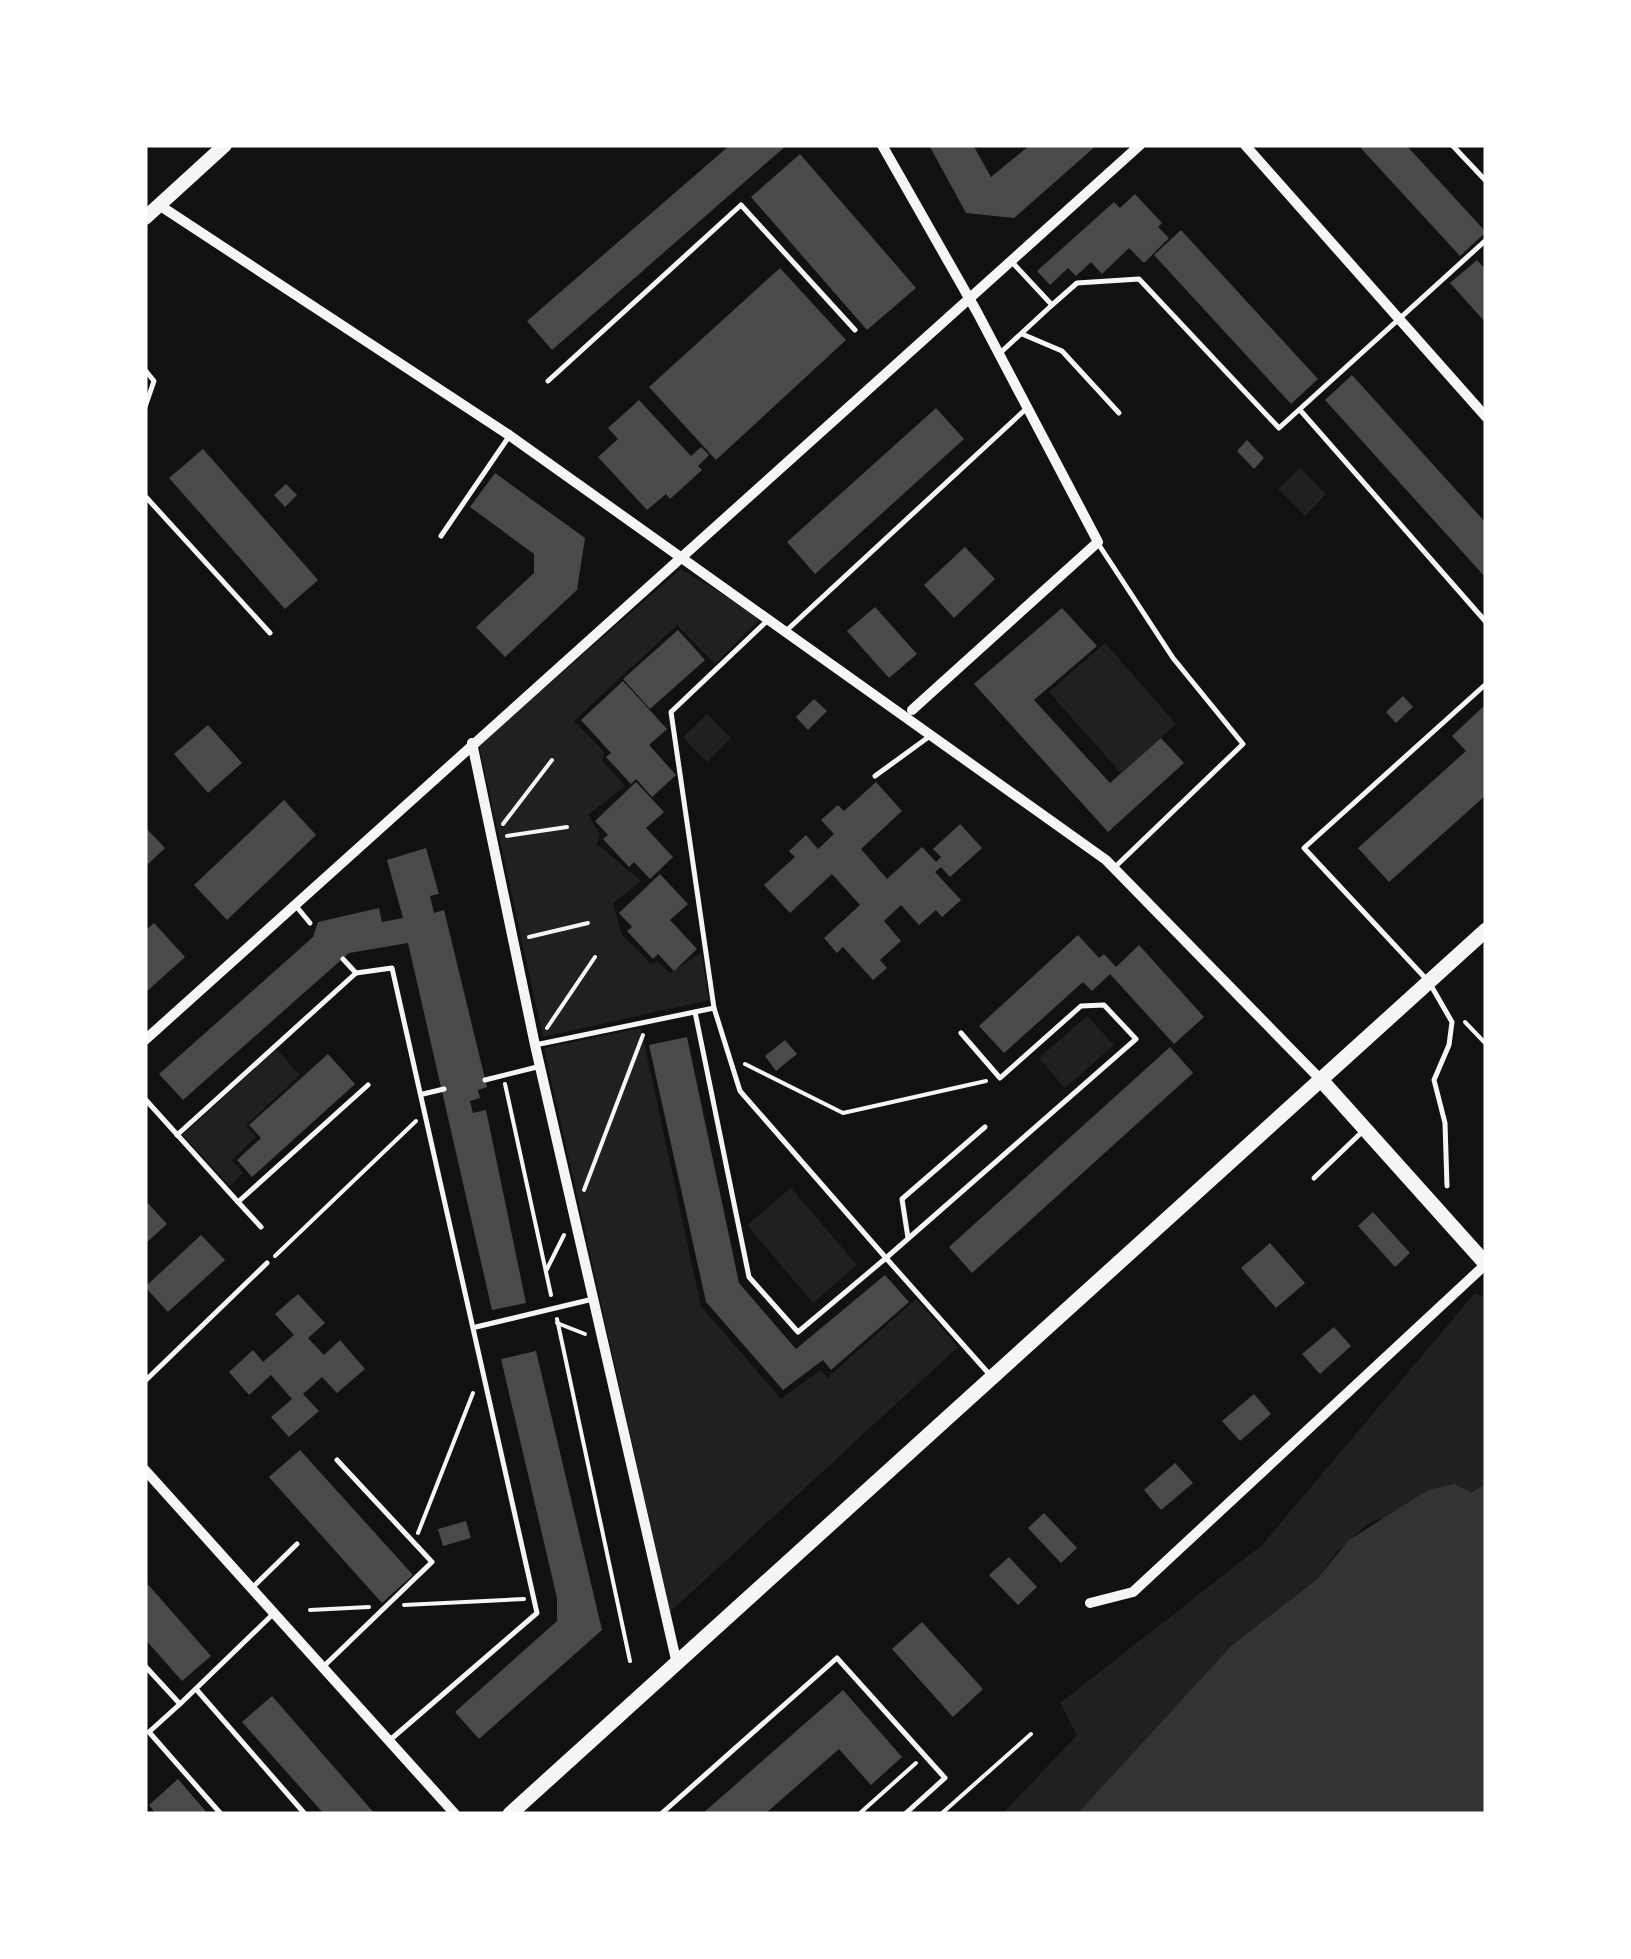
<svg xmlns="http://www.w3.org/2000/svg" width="1631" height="1959" viewBox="0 0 1631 1959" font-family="'Golos Text',sans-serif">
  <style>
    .green { fill: #202020 }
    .water { fill: #333 }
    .building { fill: #4a4a4a }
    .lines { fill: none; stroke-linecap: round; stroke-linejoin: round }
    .path { stroke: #f5f5f5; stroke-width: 4 }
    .service { stroke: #f5f5f5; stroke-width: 5 }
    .minor { stroke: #f5f5f5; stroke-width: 10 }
    .tertiary { stroke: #f5f5f5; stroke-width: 14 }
    .secondary { stroke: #f5f5f5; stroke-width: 15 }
  </style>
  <rect width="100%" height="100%" fill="#111"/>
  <g class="green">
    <path d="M1300 468 1326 494 1305 516 1278 489Z"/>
    <path d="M681 569 761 618 715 664 677 625 574 721 604 752 602 760 625 786 588 815 600 834 597 844 641 881 613 903 622 935 651 964 658 962 670 973 701 953 709 1000 543 1037 479 745Z"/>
    <path d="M1105 643 1176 724 1121 773 1049 692Z"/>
    <path d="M707 714 731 738 707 762 683 737Z"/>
    <path d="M1087 1016 1114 1045 1065 1088 1039 1058Z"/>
    <path d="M641 1028 701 1306 781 1399 821 1370 827 1378 916 1299 958 1347 670 1612 544 1048Z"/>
    <path d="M276 1049 300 1075 246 1125 256 1137 232 1160 243 1173 230 1186 183 1135Z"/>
    <path d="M791 1188 857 1265 813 1303 747 1225Z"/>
    <path d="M1475 1293 1486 1297V1484L1476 1491 1428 1490 1393 1515 1369 1523 1337 1552 1316 1580 1231 1646 1077 1814H1002L1077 1735 1060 1703 1262 1545Z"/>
  </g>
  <path class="water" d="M1454 1484 1472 1492 1486 1484V1814H1077L1231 1646 1316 1580 1349 1540 1428 1490Z"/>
  <g class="building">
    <path d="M730 145H787L552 350 527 321Z"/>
    <path d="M929 145H973L991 177 1030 145H1097L1014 218 966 213Z"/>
    <path d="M1358 145H1406L1486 232 1460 256Z"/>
    <path d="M800 154 916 288 867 330 751 197Z"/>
    <path d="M1135 194 1162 223 1158 227 1169 238 1144 263 1129 248 1102 274 1091 262 1076 276 1068 268 1050 285 1037 271 1114 202 1120 208Z"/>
    <path d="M1181 230 1318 379 1291 404 1154 255Z"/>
    <path d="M1477 260 1486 270V323L1450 283Z"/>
    <path d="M780 268 846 340 716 460 649 387Z"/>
    <path d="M1352 375 1486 523V578L1325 400Z"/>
    <path d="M639 400 691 456 701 447 709 455 698 466 702 470 670 499 666 494 647 510 598 457 618 439 608 428Z"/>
    <path d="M936 408 964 439 815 574 787 542Z"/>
    <path d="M1247 440 1264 458 1254 469 1237 451Z"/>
    <path d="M203 449 318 580 285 609 169 478Z"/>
    <path d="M495 473 585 538 577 590 505 657 476 627 534 573V554L470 507Z"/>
    <path d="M286 484 297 495 285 507 274 495Z"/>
    <path d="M965 547 995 579 954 618 924 585Z"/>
    <path d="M875 607 917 654 889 678 847 631Z"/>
    <path d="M1062 608 1097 646 1034 700 1110 783 1161 738 1184 763 1108 832 974 684Z"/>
    <path d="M678 630 705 660 650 709 623 679Z"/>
    <path d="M623 681 667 729 649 745 676 775 652 797 636 779 631 784 606 757 611 753 581 720Z"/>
    <path d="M1403 696 1413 707 1396 723 1386 712Z"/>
    <path d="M814 699 827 711 808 730 796 717Z"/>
    <path d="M1486 704V795L1389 882 1358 848 1466 751 1452 736Z"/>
    <path d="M208 725 242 763 208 793 174 754Z"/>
    <path d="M636 782 664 812 646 828 673 857 650 879 634 862 629 867 603 839 608 835 595 821Z"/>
    <path d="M876 782 902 811 861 849 887 879 922 847 936 862 941 857 933 849 960 824 982 848 950 877 941 867 935 872 961 900 942 917 936 910 919 925 901 905 884 921 901 941 880 960 887 968 873 980 843 947 837 953 824 938 860 905 832 874 790 913 764 885 795 857 789 851 806 835 818 849 834 834 821 820 838 805 844 811Z"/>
    <path d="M284 800 316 835 227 920 194 885Z"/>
    <path d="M145 827 165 848 145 867Z"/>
    <path d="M426 848 439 894 430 896 434 913 444 910 487 1087 478 1090 480 1098 470 1101 473 1113 486 1110 526 1303 492 1310 408 943 349 953 183 1100 159 1074 313 937 318 922 379 908 382 922 403 918 387 860Z"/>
    <path d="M660 874 688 904 670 920 697 949 674 971 658 954 653 959 627 931 632 927 619 913Z"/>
    <path d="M154 923 185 957 145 993V931Z"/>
    <path d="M1078 935 1099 958 1104 954 1116 967 1139 945 1204 1017 1174 1044 1110 974 1092 991 1083 982 1004 1053 979 1026Z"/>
    <path d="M687 1037 739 1283 796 1349 885 1275 909 1302 831 1370 823 1360 783 1390 706 1302 649 1045Z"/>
    <path d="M785 1040 797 1054 776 1071 765 1056Z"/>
    <path d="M1170 1047 1193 1073 972 1273 949 1247Z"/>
    <path d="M328 1054 355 1084 252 1177 237 1160 261 1138 249 1125Z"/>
    <path d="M145 1200 167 1224 145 1244Z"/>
    <path d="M1373 1212 1410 1253 1395 1267 1358 1226Z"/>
    <path d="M201 1235 225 1260 168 1312 145 1287Z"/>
    <path d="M1270 1243 1305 1283 1276 1308 1241 1268Z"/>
    <path d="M298 1294 325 1323 308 1338 324 1355 340 1340 365 1369 337 1393 322 1377 303 1394 319 1411 289 1437 271 1417 292 1399 271 1375 249 1395 229 1372 253 1350 263 1362 294 1335 275 1314Z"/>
    <path d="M1334 1327 1351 1346 1320 1374 1302 1354Z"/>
    <path d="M536 1351 602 1630 479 1739 455 1712 557 1621V1598L501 1359Z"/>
    <path d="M1254 1394 1271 1414 1240 1441 1222 1421Z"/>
    <path d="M300 1450 413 1575 382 1603 269 1477Z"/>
    <path d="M1175 1463 1193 1483 1161 1510 1144 1490Z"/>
    <path d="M1044 1513 1077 1548 1061 1563 1028 1528Z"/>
    <path d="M466 1521 471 1538 443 1546 438 1529Z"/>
    <path d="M1009 1557 1037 1587 1018 1605 989 1575Z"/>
    <path d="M145 1581 211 1656 182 1681 145 1639Z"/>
    <path d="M922 1622 983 1689 953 1717 892 1649Z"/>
    <path d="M843 1690 902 1757 871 1785 839 1749 765 1814H702Z"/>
    <path d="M272 1696 375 1814H324L242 1722Z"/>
    <path d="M178 1779 208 1814H156L149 1805Z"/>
  </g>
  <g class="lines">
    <g class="path">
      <path d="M503 824 552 760"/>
      <path d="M507 836 567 827"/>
      <path d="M529 937 588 923"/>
      <path d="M1465 1022 1486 1044"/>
      <path d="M547 1028 595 957"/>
      <path d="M745 1064 843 1113 986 1081"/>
      <path d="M505 1084 551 1295"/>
      <path d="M584 1190 643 1035"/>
      <path d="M275 1256 416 1121"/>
      <path d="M546 1271 564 1235"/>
      <path d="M557 1319 630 1661"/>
      <path d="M557 1323 585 1334"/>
      <path d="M418 1533 473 1393"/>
      <path d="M404 1605 524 1599"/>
      <path d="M310 1610 369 1607"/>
      <path d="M859 1814 916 1763"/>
      <path d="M941 1814 1031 1734"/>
    </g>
    <g class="service">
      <path d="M1452 145 1486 181"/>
      <path d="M1011 261 1052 305 1077 283 1139 279 1279 428 1486 240"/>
      <path d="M1022 334 1062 351 1119 413"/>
      <path d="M999 354 1052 305"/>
      <path d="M145 370 154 381 145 407"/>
      <path d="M548 381 741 205 855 330"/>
      <path d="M1300 410 1486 622"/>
      <path d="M145 496 270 633"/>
      <path d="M441 536 508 438"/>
      <path d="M1099 545 1173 658 1243 744 1114 868"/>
      <path d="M768 620 671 712 714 1008 740 1091 886 1258 1136 1039 1104 1005 1081 1006 1000 1078 961 1033"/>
      <path d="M787 630 1027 408"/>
      <path d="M875 776 930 736"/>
      <path d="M296 906 310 923"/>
      <path d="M356 973 392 968 537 1613 390 1740"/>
      <path d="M695 1012 749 1277 798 1332 886 1258 990 1375"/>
      <path d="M535 1045 714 1008"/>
      <path d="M485 1080 541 1066"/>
      <path d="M423 1094 444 1089"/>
      <path d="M145 1099 238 1202 368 1085"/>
      <path d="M177 1135 356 973 343 959"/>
      <path d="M1314 1178 1363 1131"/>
      <path d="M1447 1186 1445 1123 1434 1080 1449 1045 1452 1022 1429 982 1304 848 1486 684"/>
      <path d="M238 1202 261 1227"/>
      <path d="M908 1238 902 1199 985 1127"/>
      <path d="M476 1327 593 1299"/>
      <path d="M145 1381 267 1263"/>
      <path d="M252 1588 297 1544"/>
      <path d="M145 1666 180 1704 272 1615"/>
      <path d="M323 1667 432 1562 337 1460"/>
      <path d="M196 1689 305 1814"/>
      <path d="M180 1704 149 1732 221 1814"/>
      <path d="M661 1814 837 1658 945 1778 905 1814"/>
    </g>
    <g class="minor">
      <path d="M882 145 977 312 1098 542 912 710"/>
      <path d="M1245 145 1486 417"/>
      <path d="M159 205 509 435 1106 860 1322 1081"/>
      <path d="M472 743 535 1045 677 1664"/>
      <path d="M145 1040 1140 145"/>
      <path d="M145 1470 455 1814"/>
      <path d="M1090 1603 1133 1592 1486 1264"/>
    </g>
    <path class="tertiary" d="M145 218 225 145"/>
    <g class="secondary">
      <path d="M1322 1081 1486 1264"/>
      <path d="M510 1814 1486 930"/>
    </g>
  </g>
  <rect width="1631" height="1959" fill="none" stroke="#ffffff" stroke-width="295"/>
</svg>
